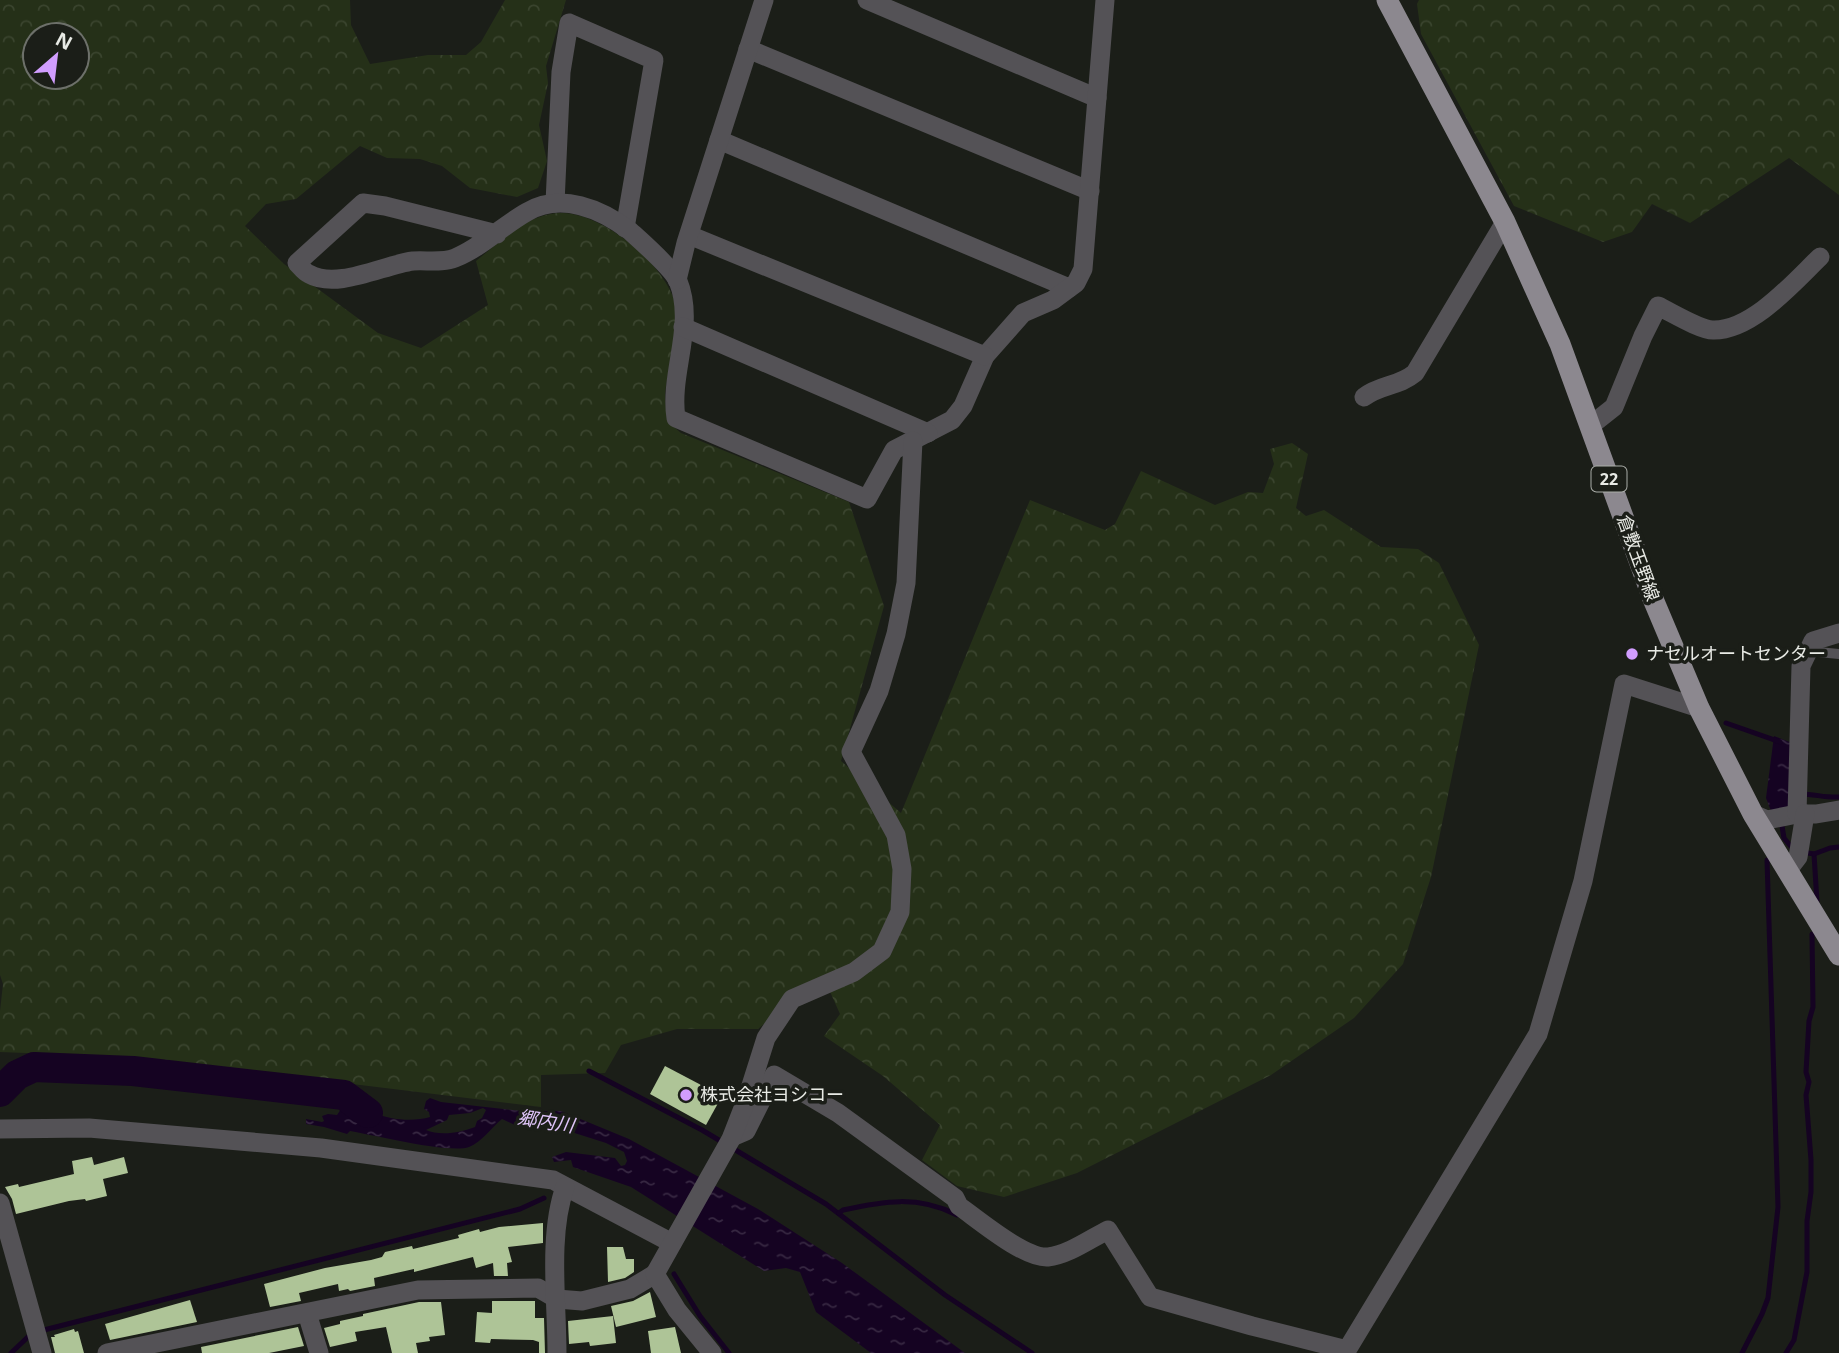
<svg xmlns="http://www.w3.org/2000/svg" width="1839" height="1353" viewBox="0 0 1839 1353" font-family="'Open Sans','Noto Sans JP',sans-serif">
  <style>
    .forest { fill: url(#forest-crowns); fill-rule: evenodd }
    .water { fill: url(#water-ripples); fill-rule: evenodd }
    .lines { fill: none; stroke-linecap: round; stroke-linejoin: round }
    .stream { stroke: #150322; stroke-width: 5 }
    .river { stroke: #150322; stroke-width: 30 }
    .building { fill: #aec497 }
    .service { stroke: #545256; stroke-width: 10 }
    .minor { stroke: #545256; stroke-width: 19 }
    .primary { stroke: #8c888f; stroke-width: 21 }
    .poi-dot { fill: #d19dfe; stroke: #1b1e18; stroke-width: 2.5 }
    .labels { text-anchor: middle; stroke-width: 7; stroke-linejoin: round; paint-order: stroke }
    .shield { fill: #1b1e18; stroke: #aaada8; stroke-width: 2 }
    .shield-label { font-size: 16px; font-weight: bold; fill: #e8eae5 }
    .street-label { font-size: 18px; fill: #e8eae5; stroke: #1b1e18 }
    .poi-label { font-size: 18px; fill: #e8eae5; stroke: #1b1e18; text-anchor: start }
    .water-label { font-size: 19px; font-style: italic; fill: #e0c5fa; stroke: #1b1e18 }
  </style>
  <defs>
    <pattern id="forest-crowns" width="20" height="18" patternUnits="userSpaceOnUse" patternTransform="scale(1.75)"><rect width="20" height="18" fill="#253018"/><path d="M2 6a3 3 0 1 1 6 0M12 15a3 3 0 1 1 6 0" fill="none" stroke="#3a442e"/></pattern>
    <pattern id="water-ripples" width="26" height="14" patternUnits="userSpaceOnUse" patternTransform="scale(1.75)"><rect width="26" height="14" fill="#150322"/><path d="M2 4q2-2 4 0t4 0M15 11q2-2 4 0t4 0" fill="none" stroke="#372842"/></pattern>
  </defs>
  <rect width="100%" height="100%" fill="#1b1e18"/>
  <g class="forest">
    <path d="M0 0H350L351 25 370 64 428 55H466L481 42 505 0H566L546 66 548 83 539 125 547 161 538 188 517 197 470 188 442 166 420 159 387 158 360 146 296 199 266 204 245 226 284 264 378 333 421 348 488 305 476 261C501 241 524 216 558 213 604 210 678 273 678 319 678 344 667 369 665 394 665 403 667 412 667 421L681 433 849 502 884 606 841 761 901 813 1030 500 1105 530 1115 524 1141 471 1215 505 1248 492 1263 493 1274 464 1270 449 1292 443 1308 454 1296 508 1306 516 1324 510 1381 547 1418 549 1439 563 1479 645 1431 877 1403 964 1354 1018 1271 1075 1077 1173 1004 1197 957 1186 922 1160 940 1125 883 1076 824 1036 840 1014 823 976 758 1029H677L621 1045 605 1073 541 1075V1107L132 1057 0 1052V1011L3 984 0 975ZM35 35H77V77H35Z"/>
    <path d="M1419 0H1839V195L1789 158 1690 223 1652 204 1632 232 1603 242 1514 206 1421 34 1417 4Z"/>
  </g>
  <g class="water">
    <path d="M1774 736 1792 743 1790 806 1771 811 1766 798Z"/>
    <path d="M334 1093 353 1094C365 1118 406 1124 430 1117L429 1112 424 1109 426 1101 430 1098 441 1102 522 1111H561L629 1139 758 1209 842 1263 965 1353H871L816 1312 800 1272 786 1268 764 1271 631 1187 573 1167 571 1160 554 1162 552 1157 566 1152 615 1158 621 1166 625 1165 627 1161 624 1152 606 1143 562 1129 515 1125 502 1119C491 1128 482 1142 469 1147 450 1154 374 1135 350 1131L347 1134 324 1127 306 1124V1119L322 1122 324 1121 322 1116 328 1114 337 1115 343 1106ZM483 1108 486 1110 482 1118 477 1121 475 1127C460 1133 440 1136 426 1130L447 1120 449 1115 470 1113Z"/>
  </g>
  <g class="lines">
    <g class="stream">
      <path d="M1726 723 1780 742"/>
      <path d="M1801 794C1815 794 1825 798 1839 797"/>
      <path d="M1781 820 1784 838 1793 849"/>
      <path d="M1802 852 1814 854 1817 902"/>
      <path d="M1814 854 1830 848 1839 847"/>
      <path d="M589 1071 702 1130 826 1204 945 1295 1032 1353"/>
      <path d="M839 1213 843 1210C883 1201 918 1195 957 1215"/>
      <path d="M674 1274 700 1316 729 1353"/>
      <path d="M40 1331 520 1209 544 1198"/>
      <path d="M11 1353 31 1334"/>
      <path d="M1742 1353 1762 1314 1768 1298 1778 1207 1767 860"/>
      <path d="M1786 1353 1794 1340 1807 1272V1221L1811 1192V1160L1806 1095 1809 1082 1806 1072 1809 1021 1813 1007 1812 934"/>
    </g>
    <path class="river" d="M0 1092 17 1075 34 1067 133 1071 344 1095 368 1113"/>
  </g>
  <g class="building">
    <path d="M665 1066 722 1096 706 1125 650 1094Z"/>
    <path d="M92 1157 94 1165 124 1157 128 1173 103 1179 107 1196 86 1201 85 1199 69 1201 16 1214 12 1199 5 1187 18 1184 19 1187 74 1174 72 1161Z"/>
    <path d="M543 1223V1243L508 1247 512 1262 507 1263 508 1276H494L493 1263 476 1268 473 1257 414 1272V1269L374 1278 375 1286 350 1291 348 1289 339 1291 338 1284 299 1293 301 1301 270 1307 264 1284 325 1268 371 1260 382 1257 385 1252 412 1246 413 1249 459 1238 458 1235 479 1229 480 1232 499 1227Z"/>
    <path d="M607 1247H623L626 1259H634V1272L625 1278 608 1282Z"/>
    <path d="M650 1292 656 1317 616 1327 611 1306 633 1301Z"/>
    <path d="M190 1300 197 1322 110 1340 105 1324Z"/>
    <path d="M492 1301H535V1318H544L545 1353H539V1342L533 1340 491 1339 490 1343 475 1342 477 1312 492 1313Z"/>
    <path d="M419 1302H441L445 1335 429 1337 430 1341 416 1343 418 1353H392L386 1327 355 1332 357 1341 330 1347 324 1328 340 1324V1321L363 1316V1314Z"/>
    <path d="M613 1316 616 1343 590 1346 589 1342 569 1344 568 1321Z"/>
    <path d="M298 1327 304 1346 269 1353H202L201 1347Z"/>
    <path d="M675 1327 681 1353H651L648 1331Z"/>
    <path d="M74 1329 75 1332 78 1331 84 1353H55L51 1337H55L54 1335Z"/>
  </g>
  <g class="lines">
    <path class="service" d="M1808 651 1839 654"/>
    <g class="minor">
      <path d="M867 0 1097 98"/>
      <path d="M748 49 1090 191"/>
      <path d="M719 140 1069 288"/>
      <path d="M555 203 561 72 569 23 654 60 625 228"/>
      <path d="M497 234 385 206 363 203 297 263C301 267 304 272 309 274 337 290 383 265 413 261 426 260 443 263 455 258 482 247 502 226 527 212 561 192 601 209 630 231 641 241 672 268 678 281 696 325 669 373 676 418L867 499 894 450 952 420 963 406 985 356 1023 313 1053 300 1076 283 1083 269 1105 0"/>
      <path d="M689 235 985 356"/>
      <path d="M677 280 686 243 764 0"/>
      <path d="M683 327 928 433"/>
      <path d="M1364 397C1381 384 1398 387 1415 373L1505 222"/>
      <path d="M1590 426 1614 407 1643 336 1658 306C1671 312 1700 330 1713 330 1752 331 1794 282 1820 257"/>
      <path d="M1753 814 1767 820 1797 814H1816L1839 810"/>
      <path d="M1797 814 1801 666 1813 641 1839 633"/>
      <path d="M1788 870 1798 857 1805 814"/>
      <path d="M0 1129 89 1128 321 1148 553 1180 672 1243"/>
      <path d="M732 1137 746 1131 774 1075 838 1113 955 1198 959 1206C979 1220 1025 1259 1048 1257 1068 1255 1090 1239 1108 1230L1150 1297 1252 1326 1347 1350 1538 1034 1583 881 1624 684 1699 708"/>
      <path d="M0 1203 42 1353"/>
      <path d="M307 1313 319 1353"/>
      <path d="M107 1353 418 1290 538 1288 557 1299 582 1301 630 1289 655 1274"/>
      <path d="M557 1353C557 1301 548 1235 565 1187"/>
      <path d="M712 1353 677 1310 655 1274 731 1139 747 1098 766 1038 792 999 854 972 882 951 900 912 902 869 896 835 851 752 879 691 896 634 906 583 913 441"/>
    </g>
    <path class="primary" d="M1387 0 1505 222 1560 344 1653 599 1699 708 1753 814 1839 955"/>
  </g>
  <g class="poi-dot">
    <circle cx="1632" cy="654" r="7"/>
    <circle cx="686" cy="1095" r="7"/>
  </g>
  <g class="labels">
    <rect class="shield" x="1591.5" y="466.5" width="35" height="25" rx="5"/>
    <g class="shield-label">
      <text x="1609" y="485">22</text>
    </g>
    <g class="street-label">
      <text transform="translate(1638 558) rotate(70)" y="6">倉敷玉野線</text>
    </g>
    <g class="poi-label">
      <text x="1646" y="660">ナセルオートセンター</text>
      <text x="700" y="1101">株式会社ヨシコー</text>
    </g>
    <g class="water-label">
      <text transform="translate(546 1121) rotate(9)" y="7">郷内川</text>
    </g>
  </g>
  <g transform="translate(56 56) rotate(28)"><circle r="33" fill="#1b1e18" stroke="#6d706a" stroke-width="2"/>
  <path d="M0-5L12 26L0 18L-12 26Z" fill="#d19dfe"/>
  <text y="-10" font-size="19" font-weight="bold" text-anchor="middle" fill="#e8eae5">N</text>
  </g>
</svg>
